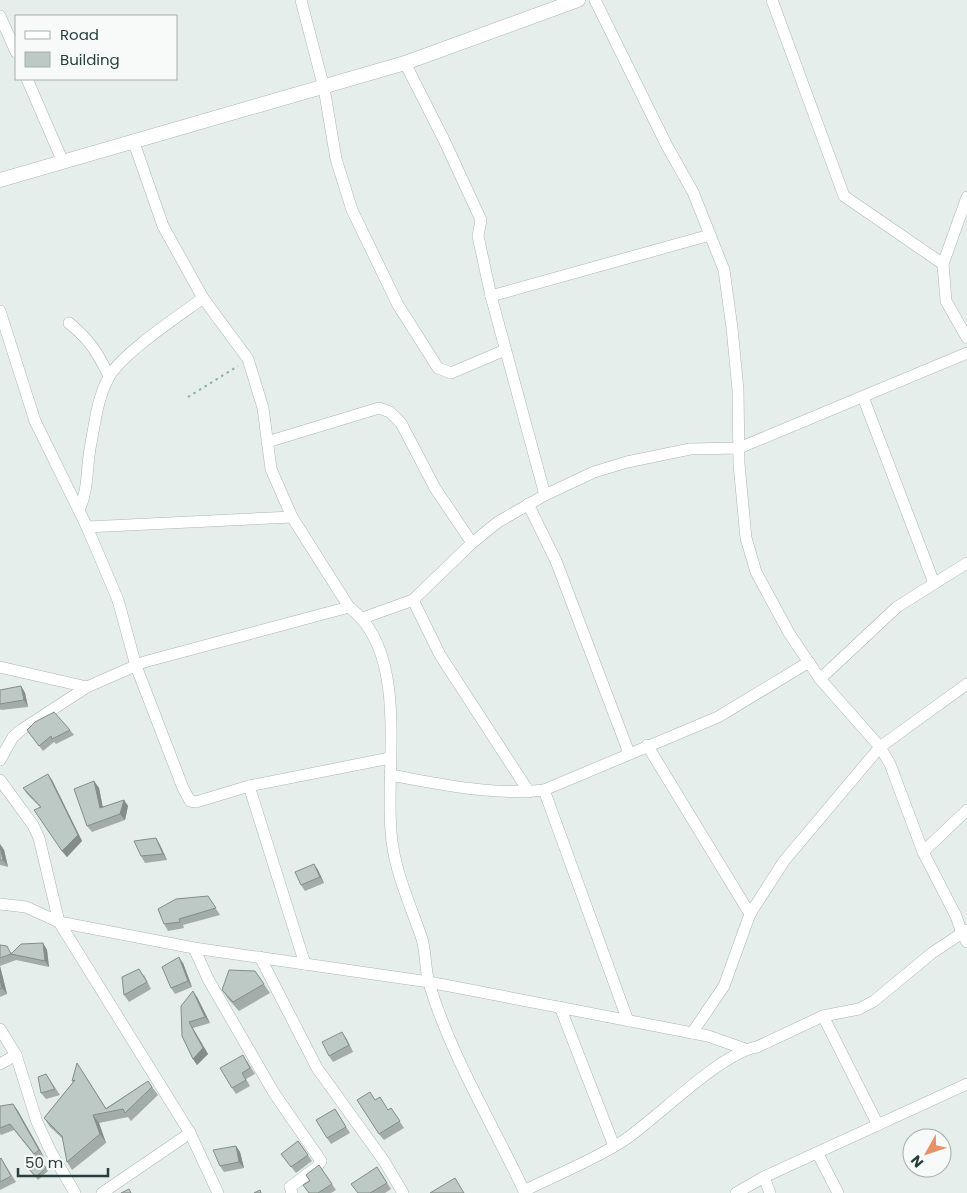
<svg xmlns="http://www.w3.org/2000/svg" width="967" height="1193" viewBox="0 0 967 1193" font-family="Poppins,sans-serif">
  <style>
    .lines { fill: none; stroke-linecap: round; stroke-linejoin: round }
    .minor-casing { stroke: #a9b6b2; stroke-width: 12 }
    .tertiary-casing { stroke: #a9b6b2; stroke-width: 15 }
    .path { stroke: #89afa6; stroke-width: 2; stroke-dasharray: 2.5 4; stroke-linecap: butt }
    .minor { stroke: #fff; stroke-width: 11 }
    .tertiary { stroke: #fff; stroke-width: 14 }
    .wall { fill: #a2ada9 }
    .shaded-wall { fill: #848d89 }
    .building { fill: #bcc9c4; stroke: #848d89 }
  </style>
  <rect width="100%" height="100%" fill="#e6eeeb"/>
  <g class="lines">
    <g class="minor-casing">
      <g id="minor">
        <path d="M301 0 324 88 336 159 352 210 398 305 438 368 451 373 505 350"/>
        <path d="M595 0 667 146 693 192 724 270 732 328 738 390 739 464 746 538 756 572 789 633 820 679 880 747 890 764 923 852 956 916 962 933 967 930"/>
        <path d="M772 0 844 196 943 264"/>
        <path d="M0 16 16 52"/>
        <path d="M405 63 444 140 481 220 478 236 491 296"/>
        <path d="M27 79 63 162"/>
        <path d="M133 140 163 226 203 298 248 359 263 408 271 469 292 517 349 607C414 656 381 778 393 848 398 879 412 909 422 939 426 953 425 969 429 983 451 1057 493 1124 525 1193"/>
        <path d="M967 197 943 264 946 301 967 338"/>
        <path d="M0 311 35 421 87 527 118 600 136 666 183 788 190 801 196 802 249 786 305 964"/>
        <path d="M69 323C90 340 97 352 109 376"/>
        <path d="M863 397 934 583"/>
        <path d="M267 442 379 408 390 412 401 423 435 488 472 543"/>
        <path d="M545 495 491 296 710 235"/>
        <path d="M528 504 556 561 629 753"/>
        <path d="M79 510C89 489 86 467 91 443 95 422 98 396 109 377 121 354 180 315 203 298"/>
        <path d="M87 527 292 517"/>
        <path d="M413 600 440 655 529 792"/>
        <path d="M363 618 413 600 472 543 498 522 545 495 594 472 627 462 690 449 739 448 967 353"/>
        <path d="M0 667 87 687"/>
        <path d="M820 679 897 607 967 563"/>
        <path d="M647 745 750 914"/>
        <path d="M0 760 13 737 21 730 87 687 144 662 349 607"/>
        <path d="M390 775C441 784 493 796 544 790L718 717 809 662"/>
        <path d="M0 780 33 825 39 838 59 922 190 1133 218 1193"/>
        <path d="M249 786 390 758"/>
        <path d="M544 790 628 1021"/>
        <path d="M923 852 967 810"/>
        <path d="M0 904 26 907 59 922 194 948 429 982 708 1036 745 1049"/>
        <path d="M194 948 208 979 274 1093 321 1161 317 1167 290 1187 292 1193"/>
        <path d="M260 957 317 1068 384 1161 403 1193"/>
        <path d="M560 1007 614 1146"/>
        <path d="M823 1016 878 1125"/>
        <path d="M0 1029 16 1055 37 1122 51 1152 75 1193"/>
        <path d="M692 1033 724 986 750 914 784 861 880 747 967 684"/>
        <path d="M0 1064 16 1055"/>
        <path d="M818 1154 838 1193"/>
        <path d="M764 1177 770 1193"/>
        <path d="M524 1191C557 1174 595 1160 626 1139 658 1117 722 1052 757 1047L823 1016 859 1009 874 1001 932 953 962 933 967 942"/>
        <path d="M102 1193 190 1133"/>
        <path d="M736 1193 764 1177 967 1084"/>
      </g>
    </g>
    <g class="tertiary-casing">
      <path id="tertiary" d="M0 180 405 63 578 0"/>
    </g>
    <path class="path" d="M188 397 238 366"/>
    <use href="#minor" class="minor"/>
    <use href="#tertiary" class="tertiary"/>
  </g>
  <g class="wall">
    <path d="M21 686 25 693 28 707 1 710 0 709V690Z"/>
    <path d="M27 730H70L74 735 56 744 54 742 43 751Z"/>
    <path d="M52 780 82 841 67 857 62 851 40 807 27 794 23 788Z"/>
    <path d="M94 781 99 788 103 807 124 800 128 806 125 820 92 832 87 826Z"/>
    <path d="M156 838 160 845 167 860 145 863 141 856Z"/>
    <path d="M0 844 4 850 8 867 0 865Z"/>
    <path d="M314 864 318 870 324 883 305 891 301 885Z"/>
    <path d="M208 896 220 915 183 925 184 928 168 931 164 924Z"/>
    <path d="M43 943 47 950 49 967 16 960 0 966V945L12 953Z"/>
    <path d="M183 963 192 987 175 994 171 988Z"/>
    <path d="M0 966 7 994 0 997Z"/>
    <path d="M255 971 270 993 239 1011 229 1000 222 990Z"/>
    <path d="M144 975 151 989 129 1002 124 995Z"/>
    <path d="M197 997 210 1023 193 1028 208 1054 197 1065 193 1059 182 1036Z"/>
    <path d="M346 1038 353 1052 333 1062 329 1056Z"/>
    <path d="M247 1061 255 1074 246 1079 250 1086 236 1094 232 1088Z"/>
    <path d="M83 1072 106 1108 148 1081 158 1095 131 1121 128 1117 99 1123 106 1143 72 1170 67 1162 63 1139 50 1127 44 1118 73 1082 72 1081Z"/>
    <path d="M46 1074 60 1095 46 1099 41 1093Z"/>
    <path d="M375 1100 388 1110 391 1108 404 1128 384 1140 379 1134Z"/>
    <path d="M13 1104 18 1111 44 1157 38 1160 14 1130 1 1135 0 1134V1106Z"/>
    <path d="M335 1109 350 1133 331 1144 327 1138Z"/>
    <path d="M298 1141 312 1161 296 1173 281 1154Z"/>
    <path d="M236 1146 240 1152 244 1168 224 1172 220 1166Z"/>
    <path d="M1 1158 16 1182 0 1190V1159Z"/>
    <path d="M40 1159 48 1171 38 1180 28 1168Z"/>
    <path d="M319 1165 336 1190 331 1193H309L310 1181Z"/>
    <path d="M381 1173 391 1189 385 1193H358Z"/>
  </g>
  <g class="shaded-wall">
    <path d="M21 686 25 693 28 707 24 700Z"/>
    <path d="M48 774 52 780 82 841 67 857 62 851Z"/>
    <path d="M94 781 99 788 104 814 100 808Z"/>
    <path d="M124 800 128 806 125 820 120 814Z"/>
    <path d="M156 838 160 845 167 860 163 854Z"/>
    <path d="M0 844 4 850 8 867 3 860Z"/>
    <path d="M314 864 318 870 324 883 320 877Z"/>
    <path d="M43 943 47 950 49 967 45 961Z"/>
    <path d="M179 957 183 963 192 987 188 981Z"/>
    <path d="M0 966 7 994 2 988 0 979Z"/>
    <path d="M193 991 197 997 210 1023 205 1017Z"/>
    <path d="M189 1022 208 1054 197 1065 193 1059Z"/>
    <path d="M342 1032 346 1038 353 1052 349 1045Z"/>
    <path d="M13 1104 18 1111 44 1157 39 1150Z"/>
    <path d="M93 1115 99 1123 106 1143 100 1134Z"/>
    <path d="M236 1146 240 1152 244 1168 239 1162Z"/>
  </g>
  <g class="building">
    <path d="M21 686 24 700 0 704V690Z"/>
    <path d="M54 712 70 730 52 739 51 736 39 746 27 730 35 722Z"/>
    <path d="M48 774 78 835 62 851 34 810 41 807 23 788Z"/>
    <path d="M94 781 100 808 124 800 120 814 87 826 74 789Z"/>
    <path d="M156 838 163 854 141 856 134 841Z"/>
    <path d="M0 846 3 860H0Z"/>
    <path d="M314 864 320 877 301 885 295 872Z"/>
    <path d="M208 896 216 908 179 919 180 922 164 924 158 909 176 899Z"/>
    <path d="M43 943 45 961 11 954 21 944Z"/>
    <path d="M0 945 7 946 11 954 0 958Z"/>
    <path d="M179 957 188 981 171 988 162 967Z"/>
    <path d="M139 969 147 982 124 995 122 977Z"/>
    <path d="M229 970 255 971 264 984 233 1002 222 990Z"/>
    <path d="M0 979 2 988 0 989Z"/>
    <path d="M193 991 205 1017 189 1022 203 1048 193 1059 182 1036 181 1006Z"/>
    <path d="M342 1032 349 1045 329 1056 322 1042Z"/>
    <path d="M243 1055 250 1068 242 1073 246 1080 232 1088 220 1068Z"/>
    <path d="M77 1063 106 1109 148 1081 152 1087 125 1113 123 1109 93 1115 100 1134 67 1162 62 1136 44 1118 75 1080 72 1081Z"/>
    <path d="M46 1074 55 1089 41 1093 38 1077Z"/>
    <path d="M370 1092 375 1100 380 1097 388 1110 391 1108 400 1121 379 1134 357 1100Z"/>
    <path d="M13 1104 39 1150 34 1154 10 1124 0 1128V1106Z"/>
    <path d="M335 1109 346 1127 327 1138 316 1120Z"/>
    <path d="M298 1141 308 1155 291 1167 281 1154Z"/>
    <path d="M236 1146 239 1162 220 1166 213 1150Z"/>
    <path d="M1 1158 11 1176 0 1182V1159Z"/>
    <path d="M40 1159 46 1168 36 1177 28 1168Z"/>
    <path d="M319 1165 332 1184 318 1193H309L303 1185 310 1181 306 1175Z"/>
    <path d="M377 1167 387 1183 370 1193H358L351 1184Z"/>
    <path d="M455 1178 464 1193H430Z"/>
    <path d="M129 1189 131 1193H121Z"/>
    <path d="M260 1190 261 1193H254Z"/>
  </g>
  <rect x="15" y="15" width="162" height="65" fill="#f7faf9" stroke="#a3afad"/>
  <rect x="25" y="31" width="25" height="8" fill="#ffffff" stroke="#a3afad"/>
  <text x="60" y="40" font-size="15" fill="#263f3a">Road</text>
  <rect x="25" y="52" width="25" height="15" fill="#bcc9c4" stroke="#a3afad"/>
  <text x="60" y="65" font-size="15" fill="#263f3a">Building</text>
  <g transform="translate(927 1153) rotate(230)"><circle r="24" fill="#f7faf9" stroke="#a3afad"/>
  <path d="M0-4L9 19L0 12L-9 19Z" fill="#e7916b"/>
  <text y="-8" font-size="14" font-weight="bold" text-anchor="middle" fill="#263f3a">N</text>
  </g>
  <path d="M18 1168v8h90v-8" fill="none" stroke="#263f3a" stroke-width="2.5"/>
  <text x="25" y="1168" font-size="15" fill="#263f3a" stroke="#f7faf9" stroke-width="4" paint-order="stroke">50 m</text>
</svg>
